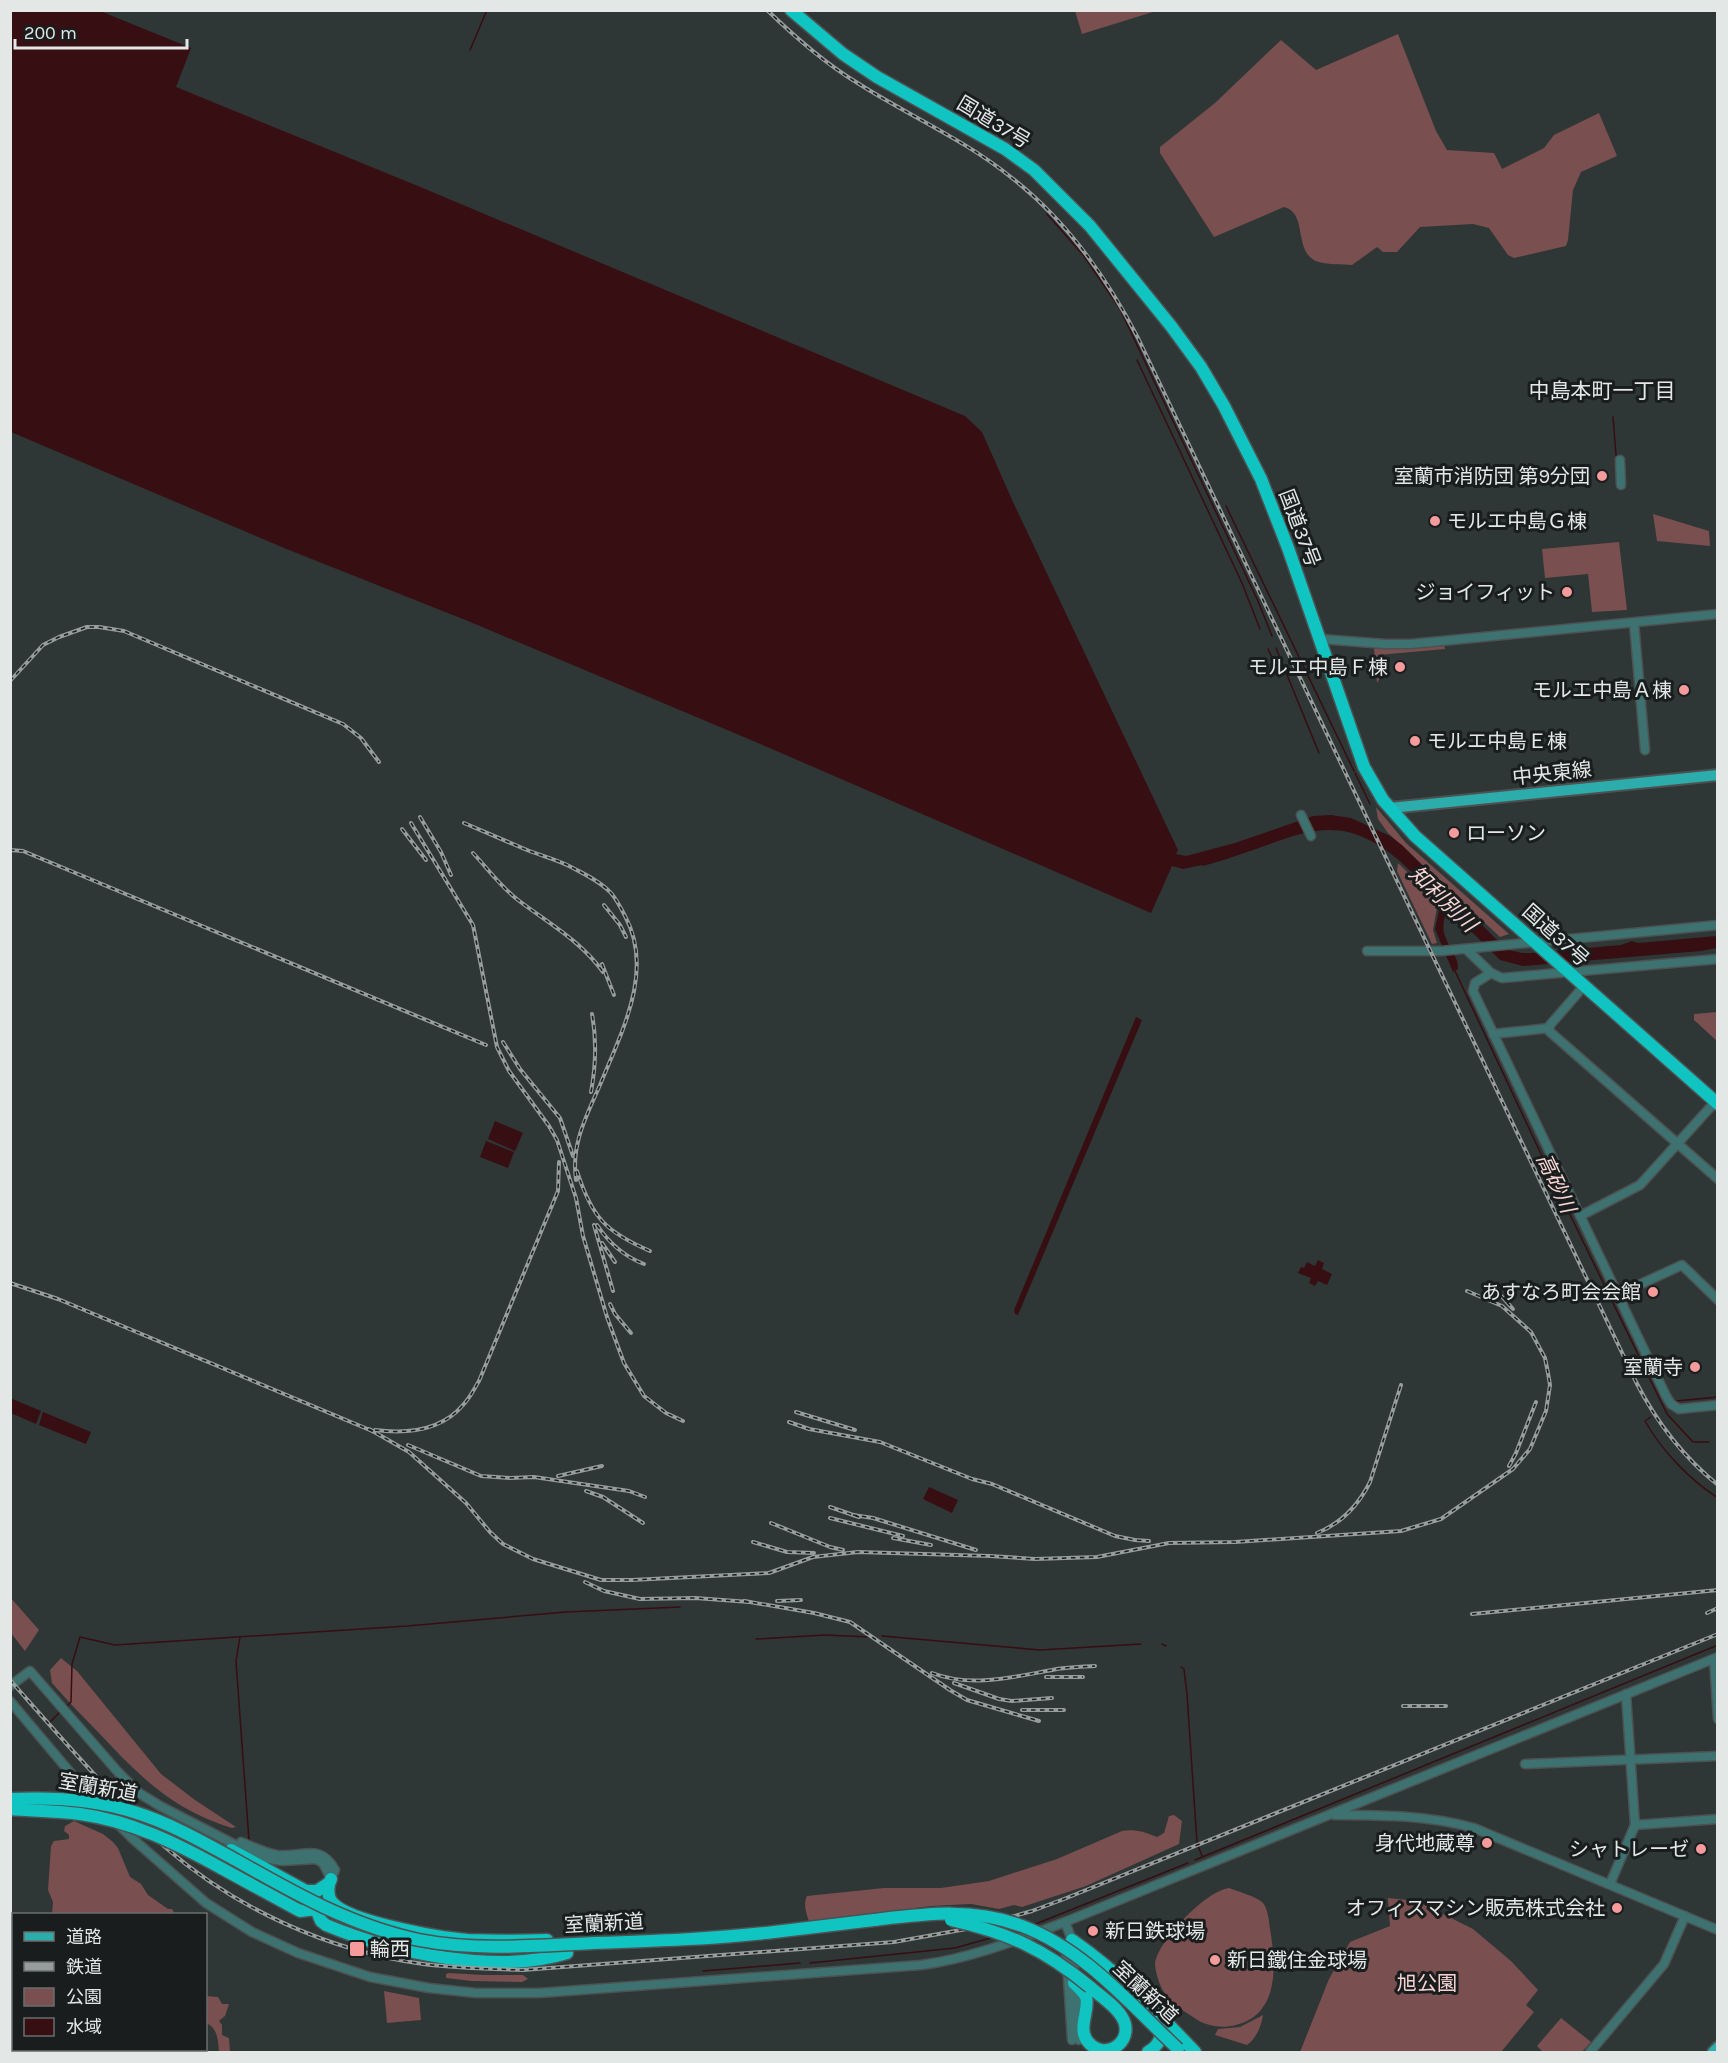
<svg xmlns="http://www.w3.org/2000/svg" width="1728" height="2063" viewBox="0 0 1728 2063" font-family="Karla,'Noto Sans JP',sans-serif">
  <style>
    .green { fill: #794f4f }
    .water { fill: #370e12 }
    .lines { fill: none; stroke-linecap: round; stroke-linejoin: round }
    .stream { stroke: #370e12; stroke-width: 1.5 }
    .minor-casing { stroke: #4c5252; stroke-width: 11 }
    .major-casing { stroke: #4c5252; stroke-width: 14 }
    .highway-casing { stroke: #4c5252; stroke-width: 15 }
    .minor { stroke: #3d7270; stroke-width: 8 }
    .major { stroke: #2cadab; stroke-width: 10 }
    .highway { stroke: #10c4c2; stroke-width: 12 }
    .rail-casing { stroke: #979c9c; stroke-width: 4 }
    .rail { stroke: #191d1d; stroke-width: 1.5; stroke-dasharray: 4.5; stroke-linecap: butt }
    .highway-bridge-casing { stroke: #4c5252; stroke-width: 15; stroke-linecap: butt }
    .highway-bridge { stroke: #10c4c2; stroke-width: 12 }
    .poi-dot { fill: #f59b9c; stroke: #191d1d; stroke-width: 2 }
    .labels { text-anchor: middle; stroke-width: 6; stroke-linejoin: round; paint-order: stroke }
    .street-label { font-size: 20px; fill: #e3e8e7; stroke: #191d1d }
    .poi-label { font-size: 20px; fill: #e3e8e7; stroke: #191d1d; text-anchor: end }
    .park-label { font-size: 20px; fill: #f5d3d3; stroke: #191d1d }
    .neighbourhood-label { font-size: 21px; fill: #e3e8e7; stroke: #191d1d }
    .water-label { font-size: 21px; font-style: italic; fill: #f7d5d4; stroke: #191d1d }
  </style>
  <rect width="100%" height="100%" fill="#2f3636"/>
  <g class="green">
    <path d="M1075 11V10L1156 11 1082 34Z"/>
    <path d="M1398 34 1436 131 1447 150 1494 153 1502 169 1544 148 1554 135 1599 113 1617 156 1581 172 1573 190 1568 240 1566 246 1514 258 1508 255 1489 228 1473 224 1420 227 1397 252H1383L1377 247 1352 265C1342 264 1329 265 1319 262 1292 255 1309 213 1284 207L1214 237 1160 153V147L1215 103 1281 40 1316 70Z"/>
    <path d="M1653 514 1709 531 1710 546 1657 541Z"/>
    <path d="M1619 542 1627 610 1592 612 1588 574 1545 578 1542 549Z"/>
    <path d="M1444 644 1445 649 1378 655 1380 678 1377 683 1374 649Z"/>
    <path d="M1376 807 1406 843 1509 934 1500 937 1388 833 1378 819Z"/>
    <path d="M1398 863 1438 902 1433 930 1437 943 1432 944 1397 871Z"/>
    <path d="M1717 1012H1718L1717 1041 1694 1020V1014Z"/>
    <path d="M10 1597 39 1630 25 1651 11 1633Z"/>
    <path d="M61 1658 77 1671 161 1774 195 1800 236 1827 232 1828C173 1810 140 1777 99 1733 83 1717 67 1700 52 1683L50 1670Z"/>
    <path d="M1174 1815 1182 1821 1179 1844 1086 1886 1022 1907 1014 1905 999 1909 971 1904 931 1906 809 1921C806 1913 803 1904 807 1896L884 1888H941L989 1881 1057 1859 1122 1831C1135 1829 1144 1832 1157 1837L1164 1833 1169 1816Z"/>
    <path d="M74 1821 103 1834 113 1842 118 1848 130 1877 141 1884 148 1895 168 1909H172L175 1914H52L53 1902 48 1890 51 1846 54 1841 69 1839V1835L64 1831 65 1826Z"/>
    <path d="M1229 1888C1239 1892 1256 1896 1263 1903 1268 1909 1269 1921 1270 1929 1276 1964 1280 2014 1236 2025 1221 2029 1205 2026 1193 2017 1177 2007 1165 1999 1159 1982 1157 1976 1155 1969 1155 1964 1158 1940 1206 1891 1229 1888Z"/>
    <path d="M1388 1898 1417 1901 1473 1929 1511 1961 1538 1990 1526 2005 1534 2012 1501 2052H1300L1329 1979 1350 1942 1390 1926Z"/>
    <path d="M449 1973 484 1975H523L528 1979 522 1982 472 1981 446 1978V1974Z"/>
    <path d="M384 1991 419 1998 421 2020 387 2023Z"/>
    <path d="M206 1996 218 1997 222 2004H229L225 2016 219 2021 222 2025V2035L229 2038 230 2052H219C218 2041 218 2028 206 2023Z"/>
    <path d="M1263 2015C1262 2025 1256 2039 1247 2045L1215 2035 1218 2029 1240 2027Z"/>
    <path d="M1561 2018 1591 2042 1582 2052H1543L1537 2046Z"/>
  </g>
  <g class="water">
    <path d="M10 11H100L191 48 176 87 418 186 965 416 982 432 1013 502 1178 850 1176 854 1186 856 1235 843 1313 816 1331 815 1351 818 1390 836 1402 845 1495 938 1509 950 1522 953H1531L1621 945 1632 941 1638 943 1717 936V948L1701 951 1523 966 1500 960 1472 932 1461 926 1458 918 1447 909C1445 916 1442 925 1444 933 1447 946 1459 956 1458 969L1453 972 1435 929 1441 901C1419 880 1398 855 1371 841 1327 817 1290 838 1247 852 1233 857 1218 862 1203 866L1202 865 1183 869 1172 866 1151 913 751 740 468 621 289 550 11 432Z"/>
    <path d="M1136 1017 1142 1020 1018 1315 1015 1314 1014 1310Z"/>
    <path d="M495 1121 523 1133 515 1151 488 1139Z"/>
    <path d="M486 1141 514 1152 508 1168 480 1157Z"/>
    <path d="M1318 1260 1324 1263 1322 1269 1332 1274 1327 1285 1318 1281 1315 1286 1309 1283 1311 1278 1298 1273 1301 1267 1304 1268 1307 1262 1315 1266Z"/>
    <path d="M10 1398 41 1411 36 1424 11 1413Z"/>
    <path d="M43 1412 91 1432 86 1444 39 1425Z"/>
    <path d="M929 1487 958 1500 952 1513 923 1499Z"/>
  </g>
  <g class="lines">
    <g class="stream">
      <path d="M470 50 487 10"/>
      <path d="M1047 214 1084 256 1120 309 1258 601 1272 636"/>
      <path d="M1137 360 1242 583 1260 629"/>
      <path d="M1613 417 1616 455"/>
      <path d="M1226 506 1354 771"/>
      <path d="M1276 648 1319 753"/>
      <path d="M1268 649 1277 668"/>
      <path d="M1355 773 1370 804"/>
      <path d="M1455 971 1558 1190 1667 1414 1693 1442H1709"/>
      <path d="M1676 1401 1718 1397"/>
      <path d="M1651 1417 1645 1421C1662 1451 1689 1479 1718 1498"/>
      <path d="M882 1636 1040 1650 1141 1644"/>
      <path d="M240 1637 236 1661 249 1841"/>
      <path d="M756 1639 825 1635 870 1637"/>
      <path d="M1162 1644 1166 1646"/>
      <path d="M1181 1667 1184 1669 1187 1694 1197 1843 1202 1856"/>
      <path d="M67 1706 71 1702 72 1664 80 1637 115 1645 407 1626 566 1612 680 1607"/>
      <path d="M50 1722 61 1711"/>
      <path d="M1195 1860 1718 1645"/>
      <path d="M1033 1925 1188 1863"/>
      <path d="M810 1963 955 1948 994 1937"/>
      <path d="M703 1971 800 1963"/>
    </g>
    <g class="minor-casing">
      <g id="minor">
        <path d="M1620 460 1621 485"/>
        <path d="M1634 623 1645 750"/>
        <path d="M1321 639 1385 644H1411L1718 614"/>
        <path d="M1301 815 1311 836"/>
        <path d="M1466 949 1491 973 1502 978 1718 959"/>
        <path d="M1367 951H1441L1718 925"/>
        <path d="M1491 973 1475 983 1473 991 1666 1396 1671 1404 1679 1409 1718 1405"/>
        <path d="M1584 986 1550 1025 1549 1031 1718 1179"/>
        <path d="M1493 1034 1549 1028"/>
        <path d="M1580 1216 1640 1185 1715 1102"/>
        <path d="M1617 1295 1682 1265 1718 1300"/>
        <path d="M1714 1659 1718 1719"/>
        <path d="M10 1686 30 1671 118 1772 139 1793 160 1806 261 1858 283 1861 316 1859 323 1863 331 1879"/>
        <path d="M10 1701 90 1796 132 1838 206 1903 252 1932 298 1953 370 1977 429 1988 476 1993H539L921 1965C972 1958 1017 1940 1065 1922L1718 1657"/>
        <path d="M1525 1764 1718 1756"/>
        <path d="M1335 1815C1382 1815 1427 1815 1474 1828L1718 1930"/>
        <path d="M1635 1825 1718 1819"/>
        <path d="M241 1842C253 1847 265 1853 277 1855 302 1858 320 1842 335 1870L331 1879"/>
        <path d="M1610 1884 1635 1825 1626 1694"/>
        <path d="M1065 1922 1072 1940 1079 2040"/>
        <path d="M1066 1947 1072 2040"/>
        <path d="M1590 2052 1664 1964 1685 1916"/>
      </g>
    </g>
    <g class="major-casing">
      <g id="major">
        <path d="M1390 808 1718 775"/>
        <path d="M1713 2052 1718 2047"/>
      </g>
    </g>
    <g class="highway-casing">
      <g id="highway">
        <path d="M791 10 843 54 877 77 1005 149 1034 170 1090 226 1171 326 1201 367 1224 406 1261 479 1288 548 1364 767 1383 800 1415 836 1718 1104"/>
        <path d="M231 1850 306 1891H317L329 1883"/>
        <path d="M221 1868 300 1911 316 1909 321 1921 326 1925C393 1953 497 1975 567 1953"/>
        <path d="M331 1879C328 1885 327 1894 331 1901 346 1922 442 1938 468 1940 494 1941 521 1941 547 1940"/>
        <path d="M1072 1940C1118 1972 1157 2012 1195 2052"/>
        <path d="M1074 1983C1078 1987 1084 1992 1086 1997 1090 2012 1076 2029 1089 2043 1103 2059 1130 2046 1125 2024 1121 2009 1101 1997 1090 1987"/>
        <path d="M1148 2052C1158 2046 1164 2037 1159 2026"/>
      </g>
    </g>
    <use href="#minor" class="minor"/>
    <use href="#major" class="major"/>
    <use href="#highway" class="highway"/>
    <g class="rail-casing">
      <g id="rail">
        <path d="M767 10C795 37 823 62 856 82 907 115 964 139 1012 178 1067 221 1106 276 1138 338L1636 1382C1657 1423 1682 1456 1718 1485"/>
        <path d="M10 681 43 645 59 637 87 627H99L124 631 343 724 361 738 379 762"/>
        <path d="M420 817 441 852 451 875"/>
        <path d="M411 823 473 925 497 1047 509 1071 549 1126 557 1140 576 1198 583 1236 607 1317 624 1363 644 1396 666 1413 683 1421"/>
        <path d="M464 823C485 832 506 841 527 850 542 856 559 860 573 868 586 875 601 882 611 893 617 900 621 908 625 916 655 971 621 1033 600 1085 586 1117 571 1144 576 1180"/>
        <path d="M402 829 426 860"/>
        <path d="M10 850 23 851 486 1045"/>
        <path d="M473 853C488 869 501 887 518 900 548 923 581 941 603 972"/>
        <path d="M604 905 620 925 626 937"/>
        <path d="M602 964 614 995"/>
        <path d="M503 1042 520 1069 560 1118 573 1156"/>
        <path d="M591 1092C596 1065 597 1041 592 1014"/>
        <path d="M577 1171C592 1218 606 1232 650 1251"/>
        <path d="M594 1225 613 1291"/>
        <path d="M597 1225C609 1243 623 1256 644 1264"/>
        <path d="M602 1243 615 1262"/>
        <path d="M10 1283 58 1299 377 1433"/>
        <path d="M1495 1289 1513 1309"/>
        <path d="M610 1304 615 1314 631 1333"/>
        <path d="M796 1412 855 1430"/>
        <path d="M789 1422 809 1429 880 1442 972 1479 992 1484 1115 1536 1135 1540 1149 1541"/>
        <path d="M369 1429 409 1452 466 1503 490 1532 503 1544 533 1559 601 1580H632L769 1573 813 1557 858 1552 990 1556 1035 1559 1097 1557 1169 1543 1235 1542 1401 1531 1441 1519 1513 1469 1530 1449 1546 1411 1550 1385 1548 1373 1545 1358 1531 1332 1502 1306 1467 1291"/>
        <path d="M375 1430C407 1434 441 1431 463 1405 470 1398 474 1389 479 1381L558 1191 559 1162"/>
        <path d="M408 1445 481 1476 510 1478 534 1477 629 1491 645 1497"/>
        <path d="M1509 1466 1516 1453 1536 1402"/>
        <path d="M558 1476 602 1466"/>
        <path d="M586 1491 603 1497 643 1523"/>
        <path d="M830 1507 859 1517"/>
        <path d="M853 1515 873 1518 976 1550"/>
        <path d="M830 1518 903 1536"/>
        <path d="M771 1523 830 1547 843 1550"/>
        <path d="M1317 1533C1342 1523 1358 1506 1370 1482L1401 1385"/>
        <path d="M893 1538 931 1545"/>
        <path d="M753 1542 787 1552 814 1553"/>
        <path d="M585 1582 604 1591 640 1599 695 1598 750 1602"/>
        <path d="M744 1601 814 1613 850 1622 950 1690 967 1700 1039 1721"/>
        <path d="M777 1601 801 1600"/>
        <path d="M1707 1613 1718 1608"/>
        <path d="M1472 1614 1718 1590"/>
        <path d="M932 1673C971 1688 1013 1677 1052 1670 1066 1667 1080 1667 1095 1666"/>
        <path d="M1046 1677H1083"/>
        <path d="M10 1680C48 1723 86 1767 126 1808 139 1821 151 1835 165 1847 236 1909 329 1951 423 1964 456 1968 489 1969 523 1970L894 1942 972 1928 1032 1911 1064 1899 1718 1634"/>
        <path d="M954 1683 999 1699 1012 1701 1052 1698"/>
        <path d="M1403 1706H1446"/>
        <path d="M1022 1710H1064"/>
      </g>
    </g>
    <use href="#rail" class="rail"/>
    <g class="highway-bridge-casing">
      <g id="highway-bridge">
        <path d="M10 1799C52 1797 94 1799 134 1812 170 1823 203 1842 236 1860 294 1893 352 1926 419 1940 476 1951 535 1946 593 1943 654 1941 714 1939 774 1932 808 1928 841 1924 874 1920 924 1914 973 1907 1022 1926 1084 1949 1131 2005 1178 2049"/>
        <path d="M10 1809C34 1811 57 1811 80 1814 131 1821 176 1843 221 1868"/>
        <path d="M951 1920C1009 1933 1044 1949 1090 1987"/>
      </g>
    </g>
    <use href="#highway-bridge" class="highway-bridge"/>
  </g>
  <g class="poi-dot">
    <circle cx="1602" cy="476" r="6"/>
    <circle cx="1435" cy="521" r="6"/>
    <circle cx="1567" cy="592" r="6"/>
    <circle cx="1400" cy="667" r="6"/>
    <circle cx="1684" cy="690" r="6"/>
    <circle cx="1415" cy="741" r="6"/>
    <circle cx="1454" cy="833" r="6"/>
    <circle cx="1653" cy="1292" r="6"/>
    <circle cx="1695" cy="1367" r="6"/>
    <circle cx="1487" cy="1843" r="6"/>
    <circle cx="1701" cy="1849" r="6"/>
    <circle cx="1617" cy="1908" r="6"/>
    <circle cx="1093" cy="1931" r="6"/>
    <rect x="349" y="1941" width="16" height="16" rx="3"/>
    <circle cx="1215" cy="1960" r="6"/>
  </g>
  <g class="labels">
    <g class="street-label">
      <text transform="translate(994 122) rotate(31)" y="7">国道37号</text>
      <text transform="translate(1300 528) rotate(69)" y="7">国道37号</text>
      <text transform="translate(1552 773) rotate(-6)" y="7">中央東線</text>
      <text transform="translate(1556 935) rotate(42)" y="7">国道37号</text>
      <text transform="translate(98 1787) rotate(10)" y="7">室蘭新道</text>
      <text transform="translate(604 1923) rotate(-3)" y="7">室蘭新道</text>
      <text transform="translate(1146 1992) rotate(43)" y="7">室蘭新道</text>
    </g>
    <g class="poi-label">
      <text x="1590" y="483">室蘭市消防団 第9分団</text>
      <text x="1447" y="528" text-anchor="start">モルエ中島Ｇ棟</text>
      <text x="1555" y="599">ジョイフィット</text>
      <text x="1388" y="674">モルエ中島Ｆ棟</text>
      <text x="1672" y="697">モルエ中島Ａ棟</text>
      <text x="1427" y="748" text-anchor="start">モルエ中島Ｅ棟</text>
      <text x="1466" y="840" text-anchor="start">ローソン</text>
      <text x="1641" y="1299">あすなろ町会会館</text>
      <text x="1683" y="1374">室蘭寺</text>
      <text x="1475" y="1850">身代地蔵尊</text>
      <text x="1689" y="1856">シャトレーゼ</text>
      <text x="1605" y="1915">オフィスマシン販売株式会社</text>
      <text x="1105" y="1938" text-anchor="start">新日鉄球場</text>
      <text x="370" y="1956" text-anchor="start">輪西</text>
      <text x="1227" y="1967" text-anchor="start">新日鐵住金球場</text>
    </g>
    <g class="park-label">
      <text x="1427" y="1990">旭公園</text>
    </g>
    <g class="neighbourhood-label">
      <text x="1602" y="398">中島本町一丁目</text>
    </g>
    <g class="water-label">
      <text transform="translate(1443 899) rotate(44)" y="7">知利別川</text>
      <text transform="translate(1556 1183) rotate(65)" y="7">高砂川</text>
    </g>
  </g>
  <rect width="1728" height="2063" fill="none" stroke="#e3e8e7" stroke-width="24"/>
  <rect x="12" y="1913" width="195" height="138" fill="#191d1d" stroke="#6a6e6e" stroke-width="1.5"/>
  <rect x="24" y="1932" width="30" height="9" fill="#2cadab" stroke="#6a6e6e" stroke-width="1.5"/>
  <text x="66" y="1943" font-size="18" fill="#e3e8e7">道路</text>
  <rect x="24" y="1962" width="30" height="9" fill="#979c9c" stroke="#6a6e6e" stroke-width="1.5"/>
  <text x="66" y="1973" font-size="18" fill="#e3e8e7">鉄道</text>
  <rect x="24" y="1988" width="30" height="18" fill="#794f4f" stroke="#6a6e6e" stroke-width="1.5"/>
  <text x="66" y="2003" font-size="18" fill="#e3e8e7">公園</text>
  <rect x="24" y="2018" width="30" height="18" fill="#370e12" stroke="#6a6e6e" stroke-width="1.5"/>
  <text x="66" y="2033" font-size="18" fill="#e3e8e7">水域</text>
  <path d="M15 39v9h172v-9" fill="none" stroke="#e3e8e7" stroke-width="3"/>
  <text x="24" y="39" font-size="18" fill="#e3e8e7" stroke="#191d1d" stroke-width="4.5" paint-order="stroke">200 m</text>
</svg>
